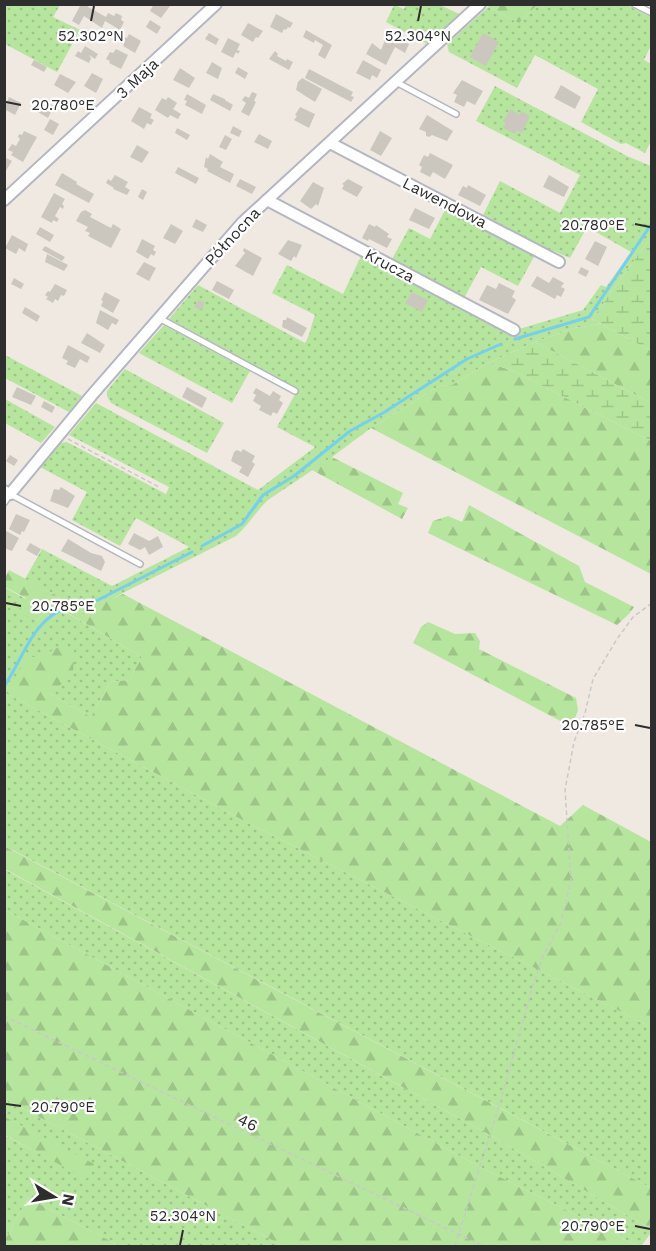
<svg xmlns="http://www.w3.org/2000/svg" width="656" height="1251" viewBox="0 0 656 1251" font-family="'Work Sans',sans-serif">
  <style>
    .grass { fill: url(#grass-dots) }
    .forest { fill: url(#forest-firs) }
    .wetland { fill: url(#wetland-marsh) }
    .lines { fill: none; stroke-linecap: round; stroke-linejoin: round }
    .stream { stroke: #75cff0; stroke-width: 3 }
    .building { fill: #cbc7bf }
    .lane-casing { stroke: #b4b7c1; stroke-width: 8 }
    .street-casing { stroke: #b4b7c1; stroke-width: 14 }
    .path { stroke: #c9c9c9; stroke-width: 1.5; stroke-dasharray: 4.5 3; stroke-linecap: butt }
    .lane { stroke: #fff; stroke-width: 5 }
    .street { stroke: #fff; stroke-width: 10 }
    .ticks { fill: none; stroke: #2e2e2e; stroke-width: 2 }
    .labels { text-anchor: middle; stroke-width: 4.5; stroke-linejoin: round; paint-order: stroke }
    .street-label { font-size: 16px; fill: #2e2e2e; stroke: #fff }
    .ticks-label { font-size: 15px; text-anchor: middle; fill: #2e2e2e; stroke: #fff; stroke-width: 4.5; stroke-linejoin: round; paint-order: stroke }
  </style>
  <defs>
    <pattern id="grass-dots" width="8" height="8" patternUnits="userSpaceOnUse" patternTransform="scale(1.5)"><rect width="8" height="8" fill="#b6e59e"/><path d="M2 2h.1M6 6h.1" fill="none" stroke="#9dc588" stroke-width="1.8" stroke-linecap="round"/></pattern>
    <pattern id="forest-firs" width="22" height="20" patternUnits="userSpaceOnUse" patternTransform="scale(1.5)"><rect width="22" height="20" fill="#b6e59e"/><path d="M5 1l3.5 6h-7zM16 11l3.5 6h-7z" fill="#9dc588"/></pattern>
    <pattern id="wetland-marsh" width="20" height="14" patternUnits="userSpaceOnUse" patternTransform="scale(1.5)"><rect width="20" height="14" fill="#b6e59e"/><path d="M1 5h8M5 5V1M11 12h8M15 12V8" fill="none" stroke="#9dc588"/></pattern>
  </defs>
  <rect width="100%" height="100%" fill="#efe9e1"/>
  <g class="grass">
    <path d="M4 5H60L53 17 80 30 57 72 5 44Z"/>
    <path d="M394 5 404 9 406 5H440L459 14 427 44 386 22Z"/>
    <path d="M537 5H627L651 17V45L644 60 651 64V141L645 153 626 143 621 144 581 122 598 89 535 55 517 88 449 52 447 44 488 7 519 23Z"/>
    <path d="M495 86 627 156 651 166V237L592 319 601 324 574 328 535 342 488 363 452 385 439 386 371 428 332 457 268 500C256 511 249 525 236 536L107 601 77 605 65 612 142 657 129 680 110 682 91 717 49 693H6L246 822 651 1027V1188L5 846 4 587 26 599 36 621 50 607 65 600 25 579 42 549 112 586 189 547 136 518 120 546 72 520 87 492 40 467 61 443 67 442 166 494 169 487 69 435 96 403 258 490 315 447 277 427 298 389 169 319 198 285 305 343C311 333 311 325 315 315L272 293 287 265 343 294 362 254 509 332 583 310 601 285 606 287 631 252 587 227 570 258 554 251 552 254 482 217 500 181 560 213 580 175 476 121Z"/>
    <path d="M446 208 535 255 518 286 481 267 464 298 392 259 409 228 430 239Z"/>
    <path d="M164 325 250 371 232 403 139 353Z"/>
    <path d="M5 355 82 396 69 412 5 378Z"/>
    <path d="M125 369 224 423 207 453 111 403 107 396V391Z"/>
    <path d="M5 399 55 427 41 443 5 423Z"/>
    <path d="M4 869 490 1135 651 1229V1233L641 1246H638L480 1167 5 910Z"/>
    <path d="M5 1099 283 1246H120L28 1198 5 1240 4 1135 86 1178 93 1165 5 1117Z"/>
  </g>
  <g class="forest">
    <path d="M491 5V4L537 5 519 23 488 7Z"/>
    <path d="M601 324 651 351V403L535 342 574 328Z"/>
    <path d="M488 363 511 370 651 441V574L371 428 439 386 452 385Z"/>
    <path d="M332 457 403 493 398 504 408 508 402 519 312 470Z"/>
    <path d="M469 505 579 566 585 582 634 607 629 614 617 625 428 533 433 521 448 516 462 522Z"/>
    <path d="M9 570 65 600 50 607 36 621 19 612 26 598 5 587V578Z"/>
    <path d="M123 594 560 826 583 805 651 842V1027L246 822 6 693 28 656 39 658 62 645 74 649 73 676 49 693 91 717 110 682 129 680 142 657 64 611C84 602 104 603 123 594Z"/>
    <path d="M428 622 455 634 475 633 480 641 479 649 576 698 578 710 574 721 566 724 413 643 421 627Z"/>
    <path d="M4 846 651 1188V1229L490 1135 5 869Z"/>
    <path d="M5 910 480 1167 638 1246H283L5 1099Z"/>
    <path d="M5 1117 94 1164 86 1179 5 1135Z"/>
    <path d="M28 1198 120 1246H5V1240Z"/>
  </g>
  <g class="wetland">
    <path d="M651 237 652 351H651L592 319Z"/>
    <path d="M535 342 651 403V441L511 370 488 363Z"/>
  </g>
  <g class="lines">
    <g class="stream">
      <path d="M515 339 589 317 652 223"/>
      <path d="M202 546 242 524 263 495 294 476 350 431 383 413 467 359 501 344"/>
      <path d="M4 687C34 638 35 608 98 600L192 552"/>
    </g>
  </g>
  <g class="building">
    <path d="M81 4H89L88 7 106 17 108 13 114 16 116 13 122 16 121 20 124 22 120 30 105 21 102 28 84 16 79 25 72 21Z"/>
    <path d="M154 4H167L170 6 161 18 150 11Z"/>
    <path d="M276 14 293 23 290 28 288 27 286 30 284 29 282 33 270 27Z"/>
    <path d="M150 20 161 27 157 34 146 27Z"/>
    <path d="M248 23 263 31 258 38 256 37 253 42 241 35Z"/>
    <path d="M306 30 332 45 325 59 318 55 323 45 315 40 314 43 303 37Z"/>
    <path d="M209 33 219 39 216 45 205 39Z"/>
    <path d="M483 33 499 42 486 66 470 57Z"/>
    <path d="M129 34 141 41 135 53 123 46 125 41 123 40 124 37 127 38Z"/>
    <path d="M387 35 409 44 405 53 395 47 386 65 366 54 372 43 381 50Z"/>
    <path d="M228 38 240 44 237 50 240 51 238 54 236 52 233 58 221 52Z"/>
    <path d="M85 46 98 54 95 59 89 55 91 58 89 63 75 56 78 51 81 53Z"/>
    <path d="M116 49 128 55 121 69 109 63 110 61 106 59 110 52 113 53Z"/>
    <path d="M275 51 278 54 277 56 286 61 287 59 293 62 289 70 269 59Z"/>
    <path d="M34 60 47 67 44 72 31 65Z"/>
    <path d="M363 60 381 70 377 78 372 75 370 80 356 73Z"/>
    <path d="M212 62 222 68 218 79 206 73Z"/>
    <path d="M238 67 248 73 245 79 235 73Z"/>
    <path d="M180 68 195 78 189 88 173 80Z"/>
    <path d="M309 69 353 92 351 96 354 97 351 102 305 78Z"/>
    <path d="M92 73 103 79 96 93 84 86Z"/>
    <path d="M60 74 76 82 68 93 54 85Z"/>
    <path d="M302 78 322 89 315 102 296 90 298 82Z"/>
    <path d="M462 80 483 91 475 105 467 101 464 107 454 102 457 95 453 93Z"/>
    <path d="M561 85 581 97 575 109 554 98Z"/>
    <path d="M252 92 257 94 254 101 256 102 249 116 241 112 246 103 242 100 245 96 249 98Z"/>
    <path d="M187 94 206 105 202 114 185 105 187 101 184 100Z"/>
    <path d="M213 94 225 99V100L233 105 230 111 210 100Z"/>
    <path d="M9 97 21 103 15 115 4 109Z"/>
    <path d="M168 97 177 103 173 109 181 114 178 119 170 115 168 118 155 110 162 98 166 100Z"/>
    <path d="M42 100 54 106 48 118 36 111 38 107 33 105 35 102 40 104Z"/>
    <path d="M139 107 152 114 150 118 154 120 151 125 147 123 144 129 131 121Z"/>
    <path d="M300 107 315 114 309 128 294 120 297 116 295 115Z"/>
    <path d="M511 109 519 115 521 111 530 116 522 133 517 130 515 134 503 128 506 123 503 121Z"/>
    <path d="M427 115 453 131 447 141 432 135 429 137 426 136V132L419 129Z"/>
    <path d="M50 119 59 124 53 135 44 130Z"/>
    <path d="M233 126 242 131 239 137 230 133Z"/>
    <path d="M177 128 190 135 187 140 175 133Z"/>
    <path d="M24 131 37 137 23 162 11 155 13 152 8 150 12 144 16 146 20 139 18 137 19 134 22 135Z"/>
    <path d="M380 131 392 138 381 156 370 150Z"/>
    <path d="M259 134 272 141 268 149 254 142Z"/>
    <path d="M225 135 232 139 226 150 219 147Z"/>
    <path d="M137 145 149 152 142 163 130 157Z"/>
    <path d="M430 153 453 165 445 179 433 172 430 177 420 172 422 167 419 165 424 155 428 157Z"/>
    <path d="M210 154 223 162 220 167 234 174 230 183 207 171 208 169 204 167 206 157 208 159Z"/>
    <path d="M4 157 12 161 4 174Z"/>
    <path d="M178 167 199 178 196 184 175 173Z"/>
    <path d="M62 173 77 182 76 184 94 194 89 203 55 185Z"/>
    <path d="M115 175 128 182 125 187 130 190 127 195 113 189 114 188 106 183 108 179 111 181Z"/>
    <path d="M549 175 569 187 564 197 543 187Z"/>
    <path d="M240 179 256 187 252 194 236 186Z"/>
    <path d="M348 179 363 187 357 197 342 189 344 185 342 184Z"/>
    <path d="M313 182 324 188 318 206 316 204 311 209 300 201Z"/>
    <path d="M468 185 486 195 480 206 458 195 463 186 467 188Z"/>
    <path d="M142 189 147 192 143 200 138 197Z"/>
    <path d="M54 193 65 199 62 204 64 206 63 209 60 207 55 216 59 219 57 222 53 220 52 223 41 217Z"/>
    <path d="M415 208 435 218 429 229 409 220Z"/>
    <path d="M85 210 92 214 90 217 111 228 113 224 121 229 111 248 88 236 90 233 85 231 88 227 76 221 81 212Z"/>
    <path d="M196 219 207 225 203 232 192 227Z"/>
    <path d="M171 224 183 231 175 244 163 238Z"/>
    <path d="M369 224 375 227 376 225 389 234 387 237 392 239 387 248 369 239 368 241 362 238Z"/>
    <path d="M40 227 54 235 50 242 36 234Z"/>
    <path d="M12 235 28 244 25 252 19 248 16 254 5 248Z"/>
    <path d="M142 239 155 246 153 250 156 252 154 256 151 254 148 259 136 252Z"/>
    <path d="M288 240 302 245 296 258 294 256 291 261 278 254Z"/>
    <path d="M595 241 607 247 598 266 585 259Z"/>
    <path d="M45 246 65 257 62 261 42 250Z"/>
    <path d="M244 248 262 258 253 276 235 266 245 253 243 251Z"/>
    <path d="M47 254 68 265 64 271 45 262Z"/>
    <path d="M144 262 156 268 149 281 136 274Z"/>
    <path d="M581 267 589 271 586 277 578 273Z"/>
    <path d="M537 276 549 283 553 277 564 283 561 287 565 289 561 297 557 295 555 299 531 286Z"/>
    <path d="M14 278 24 284 21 289 11 284Z"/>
    <path d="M217 281 234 290 229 299 212 290Z"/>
    <path d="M499 283 515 291 512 297 516 300 508 314 479 300 487 285 496 289Z"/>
    <path d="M55 284 67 290 64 296 61 295 58 301 55 299 53 303 46 299 48 297 45 295 48 291 50 292Z"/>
    <path d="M105 292 120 300 113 313 101 306 103 301 101 300Z"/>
    <path d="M412 292 428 300 422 312 405 303Z"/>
    <path d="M199 300 205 303 201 310 194 307Z"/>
    <path d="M25 307 40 316 37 322 22 313Z"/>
    <path d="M100 310 119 320 116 325 112 323 108 330 96 323Z"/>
    <path d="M287 317 307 328 302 337 282 327 283 320H286Z"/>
    <path d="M87 333 105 345 100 353 81 343Z"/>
    <path d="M68 345 90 357 87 363 80 359 75 368 66 364 68 361 62 358Z"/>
    <path d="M17 387 36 396 31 405 12 397Z"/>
    <path d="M187 387 207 398 202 408 182 397Z"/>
    <path d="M256 388 270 396 273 391 281 396 279 400 283 403 277 414 273 412 271 416 259 410 261 406 253 401 256 395 253 393Z"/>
    <path d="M44 401 55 407 52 413 41 407Z"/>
    <path d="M243 449 255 456 252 462 255 464 248 477 239 472 242 467 231 461 234 452 237 450 241 452Z"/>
    <path d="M10 455 18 460 14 466 6 461Z"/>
    <path d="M61 487 75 496 68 508 50 501 54 489 59 490Z"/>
    <path d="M16 514 30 520 24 532 22 531 20 535 9 529Z"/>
    <path d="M6 531 19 538 12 551 4 548Z"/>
    <path d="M134 533 149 541 158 536 163 547 149 555 145 547 140 550 128 544Z"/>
    <path d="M68 539 91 553 102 556 105 562 101 571 61 551Z"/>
    <path d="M30 543 41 549 37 556 26 550Z"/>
  </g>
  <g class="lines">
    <g class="lane-casing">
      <g id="lane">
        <path d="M634 4 652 13"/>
        <path d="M396 82 456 114"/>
        <path d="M159 318 295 391"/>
        <path d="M4 503 10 494 140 564"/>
      </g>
    </g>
    <g class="street-casing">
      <g id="street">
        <path d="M330 143 559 262"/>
        <path d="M4 200 216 4"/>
        <path d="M267 200 514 330"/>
        <path d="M4 491 10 494 92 395 242 223 480 4"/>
      </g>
    </g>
    <g class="path">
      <path d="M68 439 161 488"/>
      <path d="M4 1016 483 1246"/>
      <path d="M455 1246 499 1106 533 985 544 954 561 923 571 880 565 790 574 742 585 713 593 679 617 639 633 617 652 603"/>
    </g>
    <use href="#lane" class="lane"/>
    <use href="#street" class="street"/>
  </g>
  <path class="ticks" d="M91 21 94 6M418 21 421 6M6 102 21 105M635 224 650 227M6 603 21 606M635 725 650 728M6 1104 21 1106M635 1226 650 1229M180 1245 183 1230"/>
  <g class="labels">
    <g class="street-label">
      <text transform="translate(137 78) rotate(-43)" y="6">3 Maja</text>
      <text transform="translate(445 202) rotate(27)" y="6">Lawendowa</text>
      <text transform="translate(232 236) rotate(-47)" y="6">Północna</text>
      <text transform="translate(390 265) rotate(28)" y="6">Krucza</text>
      <text transform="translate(248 1122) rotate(26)" y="6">46</text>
    </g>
  </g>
  <g class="ticks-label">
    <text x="91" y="41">52.302°N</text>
    <text x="418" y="41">52.304°N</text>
    <text x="63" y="110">20.780°E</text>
    <text x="593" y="230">20.780°E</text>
    <text x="63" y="611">20.785°E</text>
    <text x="593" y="730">20.785°E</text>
    <text x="63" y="1112">20.790°E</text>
    <text x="183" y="1221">52.304°N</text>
    <text x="593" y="1231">20.790°E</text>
  </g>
  <rect width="656" height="1251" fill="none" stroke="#2e2e2e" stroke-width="12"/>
  <g transform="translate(54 1197) rotate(101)" stroke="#ffffff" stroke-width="4.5" paint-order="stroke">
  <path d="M0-4.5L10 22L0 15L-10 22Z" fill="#2e2e2e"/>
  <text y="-9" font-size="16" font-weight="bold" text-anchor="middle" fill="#2e2e2e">N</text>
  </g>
</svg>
